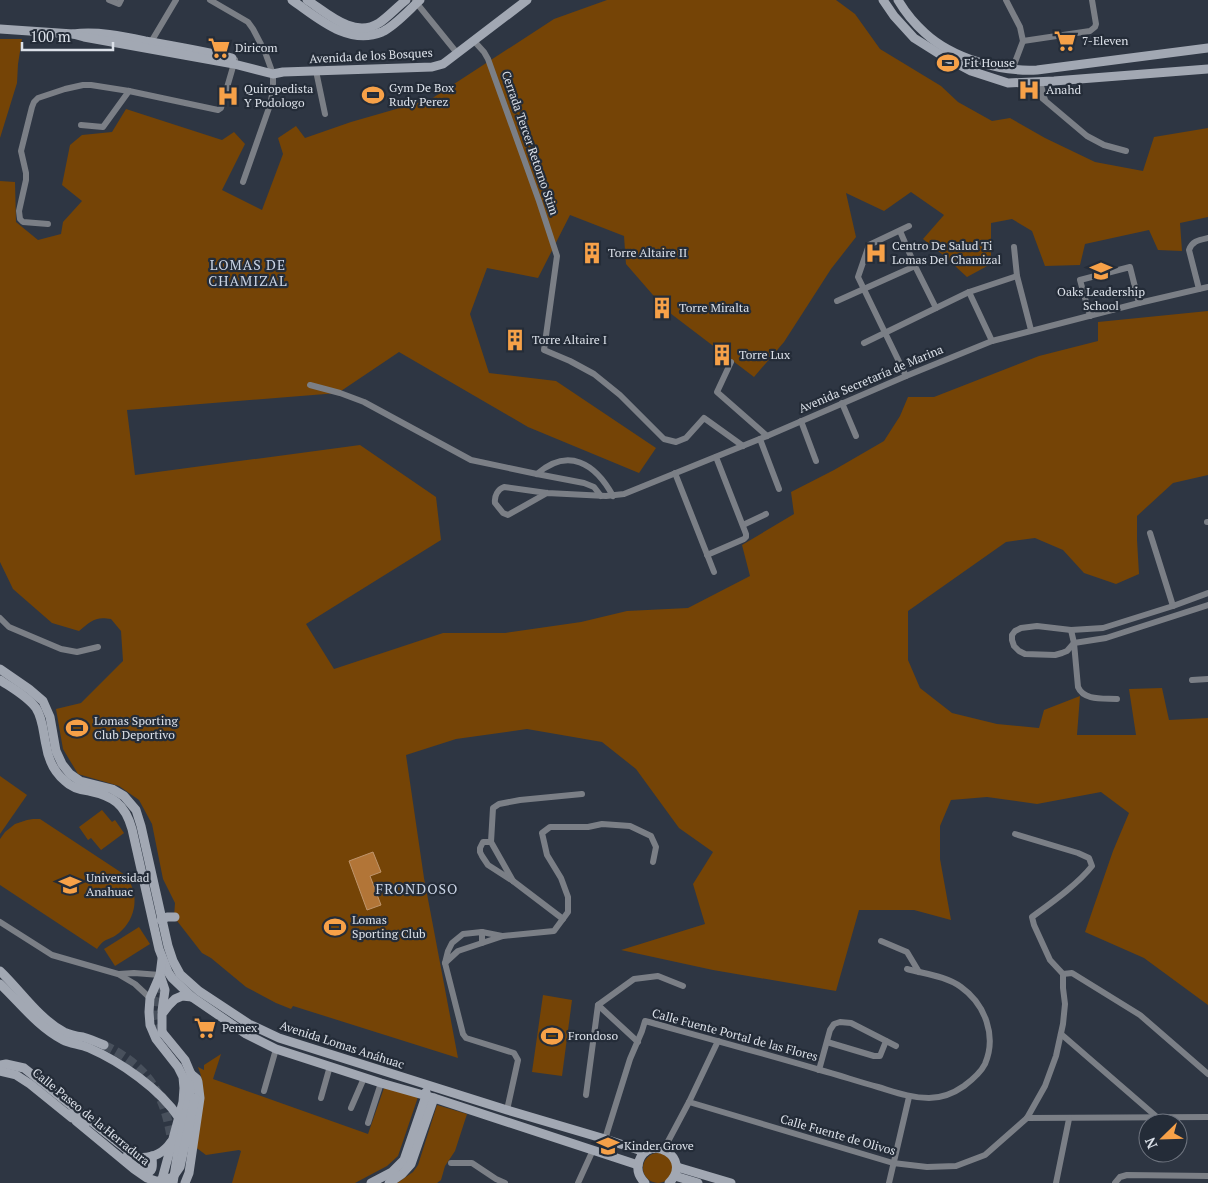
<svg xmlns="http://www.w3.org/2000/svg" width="1208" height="1183" viewBox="0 0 1208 1183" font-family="'PT Serif',serif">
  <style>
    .green { fill: #754406 }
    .water { fill: #b27537; stroke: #bf956c }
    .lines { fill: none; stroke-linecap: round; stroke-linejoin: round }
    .secondary-tunnel { stroke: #48505c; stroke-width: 9; stroke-dasharray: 9 4.5; stroke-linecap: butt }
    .street { stroke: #7b7f86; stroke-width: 6 }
    .secondary { stroke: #a2a8b3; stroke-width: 9 }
    .secondary-bridge { stroke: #a2a8b3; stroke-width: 9 }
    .labels { text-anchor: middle; stroke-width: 4.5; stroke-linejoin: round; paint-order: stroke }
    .poi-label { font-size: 12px; fill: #dce1e9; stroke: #242c38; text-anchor: start }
    .street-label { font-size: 12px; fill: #dce1e9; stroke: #242c38 }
    .neighbourhood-label { font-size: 14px; letter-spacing: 1px; fill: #c9d3e4; stroke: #242c38 }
  </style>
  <rect width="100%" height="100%" fill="#2e3643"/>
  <g class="green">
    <path d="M607 0H836L855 14 880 49 941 86 958 102 992 121 1010 118 1045 138 1095 162 1143 171 1154 137 1208 128V217L1180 223 1182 251 1158 250 1149 230 1085 244 1080 265 1045 266 1032 231 1012 219 991 223V264L967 277 943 255 923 239 944 215 911 192 884 211 846 193 856 237 831 269 784 342 754 377 666 310 626 264 624 236 570 215 538 278 487 268 470 314 489 373 556 381 656 448 639 473 528 427 399 352 338 393 127 410 135 475 360 445 436 497 441 540 306 624 334 669 443 633H505L581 622 627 611 688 608 750 576 742 545 794 514 791 492 834 470 884 441 900 416 908 397H934L1039 356 1098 341V322L1208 311V475L1173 483 1137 516V540L1139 574 1116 584 1084 573 1063 550 1035 538 1006 542 908 611V660L920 688 952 713 997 724 1039 728 1044 710 1080 696 1077 735H1136L1129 689 1162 688 1169 720 1208 718V1005L1144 958 1085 932 1113 851 1129 813 1101 792 1037 804 987 797 951 800 940 826V859L951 920 914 910H859L836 991 713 970 621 950 705 924 693 884 713 852 679 828 636 769 602 742 527 729 456 739 406 755 424 878 458 1058 293 1006 291 1009 276 1003 246 987 211 958 202 953 174 917 175 903 163 879 152 824 139 800 119 786 78 774 63 749 56 709 81 703 123 661 121 631 111 619C95 616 91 621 79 631L52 623 13 589 0 562V181L15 182 16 222 38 240 61 234 63 222 82 201 62 185 70 145 82 135 112 132 126 109 222 140 234 132 245 144 222 190 262 210 283 154 278 138 296 126 305 138 351 122 431 99 554 19Z"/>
    <path d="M0 39H22L18 64 17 83 0 138Z"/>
    <path d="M0 776 27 795 0 834Z"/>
    <path d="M102 810 112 822 115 820 124 833 101 850 91 838 88 840 79 827Z"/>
    <path d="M33 819H40L125 875C140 893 137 918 119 933 109 941 105 937 97 949L0 885V839L5 832 15 824 27 820Z"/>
    <path d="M139 927 150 944 115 966 104 949Z"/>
    <path d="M543 995 572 1000 562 1076 532 1072Z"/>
    <path d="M221 1054 213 1079 368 1134 384 1088 418 1097 398 1156 387 1166 355 1183H232L241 1151 239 1150 206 1155 194 1146C200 1119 209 1093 198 1067L204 1070V1065Z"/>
    <path d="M437 1105 467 1114 455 1151 445 1166 441 1180 437 1183H397L413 1172 418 1165Z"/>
    <circle cx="658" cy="1168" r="15"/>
  </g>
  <path class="water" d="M373 852 381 872 370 876 381 905 367 910 349 861Z"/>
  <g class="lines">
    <g class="secondary-tunnel">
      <path d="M162 1032C151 1015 157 998 164 980"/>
      <path d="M104 1045C149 1067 165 1094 172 1143"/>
    </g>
    <g class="street">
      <path d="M109 0 119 4 121 0"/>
      <path d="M210 0 248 22 253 29 265 52 273 74V90L270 105 243 182"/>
      <path d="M1006 0 1020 27 1023 41 1012 70"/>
      <path d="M415 1 457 53"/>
      <path d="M474 41 484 52 488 59 539 201 557 256 544 350 570 361 594 374 620 395 664 439 676 442 686 438 704 418 743 446"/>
      <path d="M1023 41 1090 31 1095 27 1096 24 1092 0"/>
      <path d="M151 42 176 0"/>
      <path d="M316 71 325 114"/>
      <path d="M1023 82 1087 136 1104 145 1126 151"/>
      <path d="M1040 82 1045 100"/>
      <path d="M81 125 103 127 129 91"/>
      <path d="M48 224 23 222 20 219 19 211 26 180V173L21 151 32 107 34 102 38 98 65 89 83 85H91L129 91 218 110 221 108 235 60"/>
      <path d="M900 231 915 266 936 308"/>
      <path d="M1014 247 1017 276 1031 330"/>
      <path d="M1199 289 1189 250C1192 241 1199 240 1208 238"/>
      <path d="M969 292 992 341"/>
      <path d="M837 301 915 266"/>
      <path d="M1090 316 1080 280 1130 267 1139 303"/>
      <path d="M864 343 969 292 1017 276"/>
      <path d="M731 362 717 392 767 436"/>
      <path d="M906 376 858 277 869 245 909 226"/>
      <path d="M310 385 340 393 364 402 471 460 537 474 584 483 594 487 601 496"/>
      <path d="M842 403 856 436"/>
      <path d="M801 421 816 461"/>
      <path d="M760 439 779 489"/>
      <path d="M675 473 714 572"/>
      <path d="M537 474C568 447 595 463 613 496"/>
      <path d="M547 493 508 515 503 513 495 503C494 496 498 489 504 487L547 493 606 496 624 494 767 436 906 376 992 341 1139 303 1208 287"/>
      <path d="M1207 522H1208"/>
      <path d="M743 525 766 514"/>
      <path d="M1150 533 1173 606"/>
      <path d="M707 555 744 539 746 537V534L716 457"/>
      <path d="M1208 593 1173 606 1103 628 1071 630 1037 626 1021 628 1015 631 1012 635V640L1014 646 1019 651 1025 654 1055 655 1062 653 1067 651 1074 643 1106 638 1208 605"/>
      <path d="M0 618 9 627 61 649 77 652 98 647"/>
      <path d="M1071 630 1074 643 1078 687C1084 701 1104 698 1117 699"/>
      <path d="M1192 680 1208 679"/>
      <path d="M1015 834 1078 853 1089 858 1092 866C1078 884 1051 903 1032 917L1034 925 1050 960 1063 974"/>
      <path d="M491 842H483L480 848V852L482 856 488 865 513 881 563 919"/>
      <path d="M513 881 491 842 493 808 499 804 520 800 582 794"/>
      <path d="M0 922 52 955 118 974 135 984 150 998"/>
      <path d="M502 936 482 932 463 934 452 943 448 951 445 963 463 1034 466 1038 514 1053 518 1060 507 1110"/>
      <path d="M881 941 907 952 919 972"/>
      <path d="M482 943 503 936 554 931 568 912V897L561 878 547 855 542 833 550 827H588L602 824 630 826 651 836 656 847 653 862"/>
      <path d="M445 963 458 951 482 943V932"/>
      <path d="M119 974 134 973 160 975"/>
      <path d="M1063 974 1072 973 1140 1015 1208 1074"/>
      <path d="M598 1005 638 1042"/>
      <path d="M1061 1034 1158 1118"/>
      <path d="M827 1042 874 1056H880L886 1041"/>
      <path d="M819 1070 830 1030 834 1024 840 1022 851 1023 896 1046"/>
      <path d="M264 1091 276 1049"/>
      <path d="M586 1095 598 1005 634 979 658 976 683 986"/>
      <path d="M321 1098 330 1066"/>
      <path d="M689 1102 893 1163 927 1167 956 1166 985 1155 1027 1118 1045 1086 1056 1056 1063 1024 1065 1004 1063 988V974"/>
      <path d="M351 1108 364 1078"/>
      <path d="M1027 1118 1208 1117"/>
      <path d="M368 1123 381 1083"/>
      <path d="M605 1139 630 1059 642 1031 645 1021C703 1037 762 1053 820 1070 839 1075 859 1082 878 1087 895 1092 911 1098 929 1098 942 1098 954 1093 964 1086 972 1080 981 1072 985 1064 997 1036 985 1004 961 987 946 976 925 974 907 969"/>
      <path d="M664 1149 689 1102 718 1041"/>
      <path d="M451 1163H472L496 1179 505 1183"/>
      <path d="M578 1183 593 1150"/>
      <path d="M889 1183 909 1097"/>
      <path d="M1056 1183 1069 1119"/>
      <path d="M1115 1183 1120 1177 1127 1175 1208 1176"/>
    </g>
    <g class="secondary">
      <path d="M292 0C318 18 348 46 382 32 395 26 409 10 420 0"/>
      <path d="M307 0C327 13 354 39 379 23 388 17 397 7 406 0"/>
      <path d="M883 0 894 16 914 38 941 55 971 71 1008 83 1054 81 1208 69"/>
      <path d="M898 0C905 12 915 24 925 33 952 58 1000 72 1037 70L1208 48"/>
      <path d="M0 29 73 34C97 31 122 36 145 41 174 46 203 51 232 58"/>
      <path d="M73 34 84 37 234 64 273 74 283 72 432 67 443 64 447 61 527 0"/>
      <path d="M0 669 29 689 43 701 50 717 56 751 62 764 70 774 80 781 112 789 124 796 136 810 141 826 168 946 173 961 180 974 199 991 249 1024 279 1038 507 1110 605 1139 645 1152"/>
      <path d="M0 680C12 688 27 696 36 708 43 719 43 732 46 745 48 758 54 772 65 781 72 788 80 790 89 791 113 796 125 804 132 829L159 949 168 972 172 978 192 997 246 1034 276 1049 381 1083 434 1098 638 1165"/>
      <path d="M161 920 167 917H175"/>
      <path d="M0 971C21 991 38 1018 64 1032 70 1035 76 1036 83 1037 90 1039 97 1042 104 1045"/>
      <path d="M160 975 165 990 162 1011"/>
      <path d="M0 984C20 1003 38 1027 63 1040 71 1044 80 1044 89 1048 121 1062 160 1089 179 1118"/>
      <path d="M162 1032 185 1060 193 1079"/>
      <path d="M162 1033V1014L169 1005 175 999 182 996 192 997"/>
      <path d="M0 1065 6 1064 24 1068 136 1157C151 1159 163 1154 171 1142"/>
      <path d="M0 1071 16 1075 30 1084 72 1118"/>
      <path d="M68 1114 74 1116 85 1124"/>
      <path d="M126 1157 145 1172C155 1173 152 1163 152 1156"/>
      <path d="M677 1167 731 1183"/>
      <path d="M675 1176 698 1183"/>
      <path d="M161 1183 183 1102 184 1088 183 1077 178 1067 156 1039 150 1025 149 1012 150 998 160 975 162 959"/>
      <path d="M173 1183 178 1151 191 1090V1074"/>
      <path d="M185 1183 189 1173 200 1098 198 1082 197 1079 191 1074"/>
      <path d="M371 1183 392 1172 404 1160 426 1096V1092"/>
      <path d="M389 1183 402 1174 411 1164 434 1098"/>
      <path d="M645 1183C639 1177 636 1170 639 1161 649 1132 694 1158 669 1183"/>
    </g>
    <path class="secondary-bridge" d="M76 1121 134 1169 147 1178 156 1181H161L173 1177 180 1167 195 1098"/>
  </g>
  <defs>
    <g id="supermarket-bare" transform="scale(1.725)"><path d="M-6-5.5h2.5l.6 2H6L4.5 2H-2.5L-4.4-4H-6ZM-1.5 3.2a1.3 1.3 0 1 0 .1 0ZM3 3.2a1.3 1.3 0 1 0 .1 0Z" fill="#f7a148" stroke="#242c38" stroke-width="2.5" paint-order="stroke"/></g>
    <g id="stadium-bare" transform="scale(1.725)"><path d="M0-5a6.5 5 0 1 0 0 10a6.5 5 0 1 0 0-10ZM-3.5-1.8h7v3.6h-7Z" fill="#f7a148" stroke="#242c38" stroke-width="2.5" paint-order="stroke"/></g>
    <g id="hospital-bare" transform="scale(1.725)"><path d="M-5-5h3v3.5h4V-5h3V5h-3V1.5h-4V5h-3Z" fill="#f7a148" stroke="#242c38" stroke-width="2.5" paint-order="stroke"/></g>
    <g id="building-bare" transform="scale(1.725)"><path d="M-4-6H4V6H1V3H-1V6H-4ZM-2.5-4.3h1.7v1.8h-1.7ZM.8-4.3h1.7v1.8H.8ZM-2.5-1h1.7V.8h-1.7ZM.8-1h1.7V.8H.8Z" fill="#f7a148" stroke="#242c38" stroke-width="2.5" paint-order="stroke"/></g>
    <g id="school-bare" transform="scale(1.725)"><path d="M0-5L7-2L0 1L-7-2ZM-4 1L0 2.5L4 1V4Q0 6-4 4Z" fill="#f7a148" stroke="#242c38" stroke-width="2.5" paint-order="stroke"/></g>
    <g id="university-bare" transform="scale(1.725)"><path d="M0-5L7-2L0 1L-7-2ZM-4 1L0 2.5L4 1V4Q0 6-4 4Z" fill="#f7a148" stroke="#242c38" stroke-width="2.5" paint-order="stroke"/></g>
  </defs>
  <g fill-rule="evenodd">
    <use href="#supermarket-bare" x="1065" y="41"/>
    <use href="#supermarket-bare" x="219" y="48"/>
    <use href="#stadium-bare" x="948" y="63"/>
    <use href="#hospital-bare" x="1029" y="90"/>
    <use href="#stadium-bare" x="373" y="95"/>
    <use href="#hospital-bare" x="228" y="96"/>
    <use href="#building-bare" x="592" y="253"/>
    <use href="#hospital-bare" x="876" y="253"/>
    <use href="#school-bare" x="1101" y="271"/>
    <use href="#building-bare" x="662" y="308"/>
    <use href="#building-bare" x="515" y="340"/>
    <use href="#building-bare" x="722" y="355"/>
    <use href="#stadium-bare" x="77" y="728"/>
    <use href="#university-bare" x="70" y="885"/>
    <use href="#stadium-bare" x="335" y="927"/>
    <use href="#supermarket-bare" x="205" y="1028"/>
    <use href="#stadium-bare" x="552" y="1036"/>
    <use href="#school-bare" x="608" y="1146"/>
  </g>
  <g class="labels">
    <g class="poi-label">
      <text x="1082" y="45">7-Eleven</text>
      <text x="235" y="52">Diricom</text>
      <text x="964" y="67">Fit House</text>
      <text x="389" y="92">Gym De Box<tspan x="389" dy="14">Rudy Perez</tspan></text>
      <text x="244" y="93">Quiropedista<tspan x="244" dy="14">Y Podologo</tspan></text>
      <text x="1046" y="94">Anahd</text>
      <text x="892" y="250">Centro De Salud Ti<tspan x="892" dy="14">Lomas Del Chamizal</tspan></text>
      <text x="608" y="257">Torre Altaire II</text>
      <text x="1101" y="296" text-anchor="middle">Oaks Leadership<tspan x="1101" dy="14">School</tspan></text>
      <text x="679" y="312">Torre Miralta</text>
      <text x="532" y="344">Torre Altaire I</text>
      <text x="739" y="359">Torre Lux</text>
      <text x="94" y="725">Lomas Sporting<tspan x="94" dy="14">Club Deportivo</tspan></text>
      <text x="86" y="882">Universidad<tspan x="86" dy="14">Anahuac</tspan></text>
      <text x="352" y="924">Lomas<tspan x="352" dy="14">Sporting Club</tspan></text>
      <text x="222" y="1032">Pemex</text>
      <text x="568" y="1040">Frondoso</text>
      <text x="624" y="1150">Kinder Grove</text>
    </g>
    <g class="street-label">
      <text transform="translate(371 56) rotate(-3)" y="4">Avenida de los Bosques</text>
      <text transform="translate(530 143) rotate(71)" y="4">Cerrada Tercer Retorno Stim</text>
      <text transform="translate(871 379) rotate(-23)" y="4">Avenida Secretaría de Marina</text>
      <text transform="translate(735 1035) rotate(15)" y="4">Calle Fuente Portal de las Flores</text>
      <text transform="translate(342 1045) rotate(18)" y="4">Avenida Lomas Anáhuac</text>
      <text transform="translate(91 1117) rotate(39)" y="4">Calle Paseo de la Herradura</text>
      <text transform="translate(838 1135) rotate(16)" y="4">Calle Fuente de Olivos</text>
    </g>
    <g class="neighbourhood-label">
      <text x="248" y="270">LOMAS DE<tspan x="248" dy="16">CHAMIZAL</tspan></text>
      <text x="417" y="894">FRONDOSO</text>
    </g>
  </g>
  <g transform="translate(1163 1138) rotate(247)"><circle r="24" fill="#242c38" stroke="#6e747f"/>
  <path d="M0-4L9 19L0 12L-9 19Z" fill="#f7a148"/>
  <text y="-8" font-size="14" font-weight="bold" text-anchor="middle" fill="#dce1e9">N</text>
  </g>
  <path d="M22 42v8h91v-8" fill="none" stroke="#dce1e9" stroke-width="2.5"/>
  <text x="30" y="42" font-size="15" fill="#dce1e9" stroke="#242c38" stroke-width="4" paint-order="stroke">100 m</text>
</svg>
